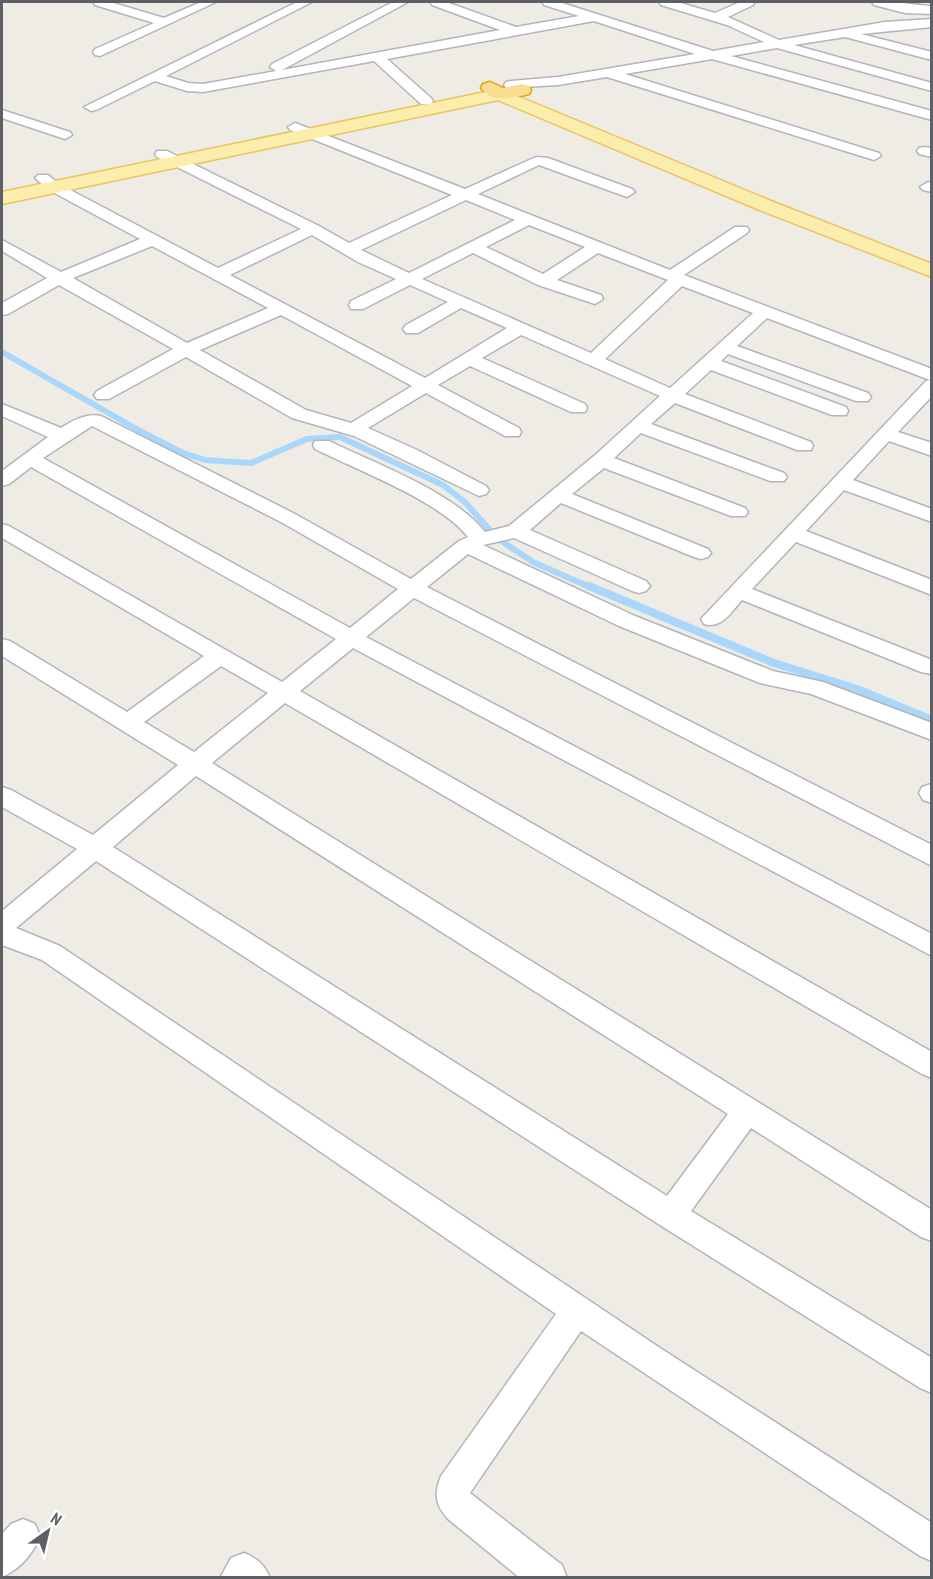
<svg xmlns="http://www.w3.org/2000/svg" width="933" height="1579" viewBox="0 0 933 1579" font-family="'PT Sans Narrow',sans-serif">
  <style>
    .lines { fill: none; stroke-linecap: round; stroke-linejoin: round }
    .stream-far1 { stroke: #a9d7fb; stroke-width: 6 }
    .stream { stroke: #a9d7fb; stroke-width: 8 }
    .minor-casing { stroke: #b2b5b9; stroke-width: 3 }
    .major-casing { stroke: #ebc462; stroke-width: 3 }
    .highway-casing { stroke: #e9a20b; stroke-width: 3 }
    .minor { fill: #fff; fill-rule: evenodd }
    .major { fill: #fbeead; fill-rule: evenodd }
    .highway { fill: #f8de93; fill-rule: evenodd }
  </style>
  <rect width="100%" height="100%" fill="#eeece5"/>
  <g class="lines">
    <path class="stream-far1" d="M2 352 140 431 183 453 205 460 251 463 307 439 340 437 443 485 465 502 497 538 533 562 592 588"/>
    <path class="stream" d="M589 586 774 663 857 689 932 720"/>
    <g class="minor-casing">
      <g id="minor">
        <path d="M93 2H110L164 18 201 2H216L100 56 95 55 93 52 95 49 154 23 95 5Z"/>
        <path d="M297 2H312L166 76 188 83 203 84 276 71 270 67 272 64 393 2H408L282 70 500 30 432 5 430 2H446L516 27 579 16 544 5 542 2H559L713 51 764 42 727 25 661 5 659 2H677L715 13 740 2H755L753 5 728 17 779 40 885 22 932 19V27L861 34 932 52V60L845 37 794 45 932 83V91L777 48 731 56 932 111V120L712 59 625 74 879 153 881 156 874 160 607 77 558 85 506 88 504 85 506 82 511 81 558 77 695 54 594 21 387 59 431 98 433 101 431 104H421L374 61 203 92 187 91 155 81 96 110 91 111 84 107Z"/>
        <path d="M872 2C891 0 912 5 932 6V14L905 13 874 5Z"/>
        <path d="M2 110 70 132 72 135 65 139 2 118Z"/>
        <path d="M295 123 465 189 536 157 548 158 632 189 635 192 627 197 539 165 478 194 670 270 735 227H747L749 230 747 233 684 275 932 369V396L898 432 932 443V456L889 441 853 480 932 509V522L844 490 806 531 932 580V595L796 542 752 589 932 660V674L921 672 742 600C731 612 722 629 704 624L701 619 926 381 930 380 767 318 737 346 868 393 871 397 868 401H856L728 354 721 361 846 407 848 411 846 415H832L711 370 685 394 811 442 813 446 811 450H797L675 403 651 424 784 473 787 477 784 481H770L641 433 614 458 745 508 748 512 745 516H731L604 468 572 494 708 549 711 553 708 557 701 559 694 557 561 503 530 530 646 581 650 586 646 591 639 593 632 591 514 538 483 545 635 616 773 671 823 682 932 723V740L811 694 760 683 619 626 468 554 427 587 932 845V866L414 598 366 637 932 934V956L353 648 300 691 932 1052V1078L922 1074 285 703 212 763 932 1210V1241L921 1237 751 1128 691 1211 932 1358V1393L920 1388 660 1225 96 861 16 928 60 946 660 1348 932 1523V1561L920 1556 581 1331 470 1493 562 1565 567 1578H520L448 1519C435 1505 434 1493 441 1476L556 1314 42 960 2 945V911L77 849 2 807V787L11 790 93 835 178 765 2 656V639L10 641 127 712 204 656 2 538V524L9 526 282 682 336 639 31 467 9 484 2 486V471L48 437 2 416V404L61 428C72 421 86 413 101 416L295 514 411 579 459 541 468 537C440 501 357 470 315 449L313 445 315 441H329C376 464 452 491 485 532L509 526 594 456 660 396 521 335 482 358 585 404 587 408 585 412H571L470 366 438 385 519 428 521 432 519 436H505L426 393 368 428 417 450 486 486 489 490 486 494 479 496 354 436 292 418 186 357 109 399H97L94 395 97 391 173 349 59 285 8 314 2 315V303L47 278 2 251V240L61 272 140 239 49 190 35 178 38 175H48L59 184 218 268 301 229 157 157 155 154 157 151H167L319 226 349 243 452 195 290 130 288 127ZM466 200 515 220 409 273 361 250ZM529 225 585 247 543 274 486 247ZM312 235 358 262 396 279 351 301 349 305 351 309H363L410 285 448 302 406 325 403 329 406 333H418L461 308 507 328 425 378 230 275ZM152 246 268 308 187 343 73 278ZM473 253 538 285 595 304 603 299 601 295 557 280 598 253 668 280 591 353 422 279ZM682 286 753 313 670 388 605 359ZM281 315 412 386 351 423 306 410 200 350ZM92 426 281 522 398 589 350 628 43 458ZM221 666 268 693 194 752 144 722ZM196 776 728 1114 667 1196 113 847Z"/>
        <path d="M924 147 932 148V157L919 154 917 151 919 148Z"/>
        <path d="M928 182 932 183V192L923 190 920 187Z"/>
        <path d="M931 784H932V803L923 800 919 793 922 787Z"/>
        <path d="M23 1519 35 1524 40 1536C33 1554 20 1569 2 1577V1534L11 1524Z"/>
        <path d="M244 1553C258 1559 264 1564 270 1578H220L231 1558Z"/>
      </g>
    </g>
    <g class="major-casing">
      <path id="major" d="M500 89 776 203 932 264V277L762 211 498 100 2 204V192Z"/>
    </g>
    <g class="highway-casing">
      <path id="highway" d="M490 82 503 88 522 84 529 86 531 90 529 94C512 98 493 104 481 88L483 84Z"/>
    </g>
    <use href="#minor" class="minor"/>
    <use href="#major" class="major"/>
    <use href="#highway" class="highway"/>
  </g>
  <rect width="933" height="1579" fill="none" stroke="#5d6065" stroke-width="6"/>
  <g transform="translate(48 1531) rotate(34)" stroke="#ffffff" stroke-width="4.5" paint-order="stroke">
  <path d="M0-4.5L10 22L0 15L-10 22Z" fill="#5d6065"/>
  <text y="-9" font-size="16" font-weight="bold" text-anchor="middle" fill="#5d6065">N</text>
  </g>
</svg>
